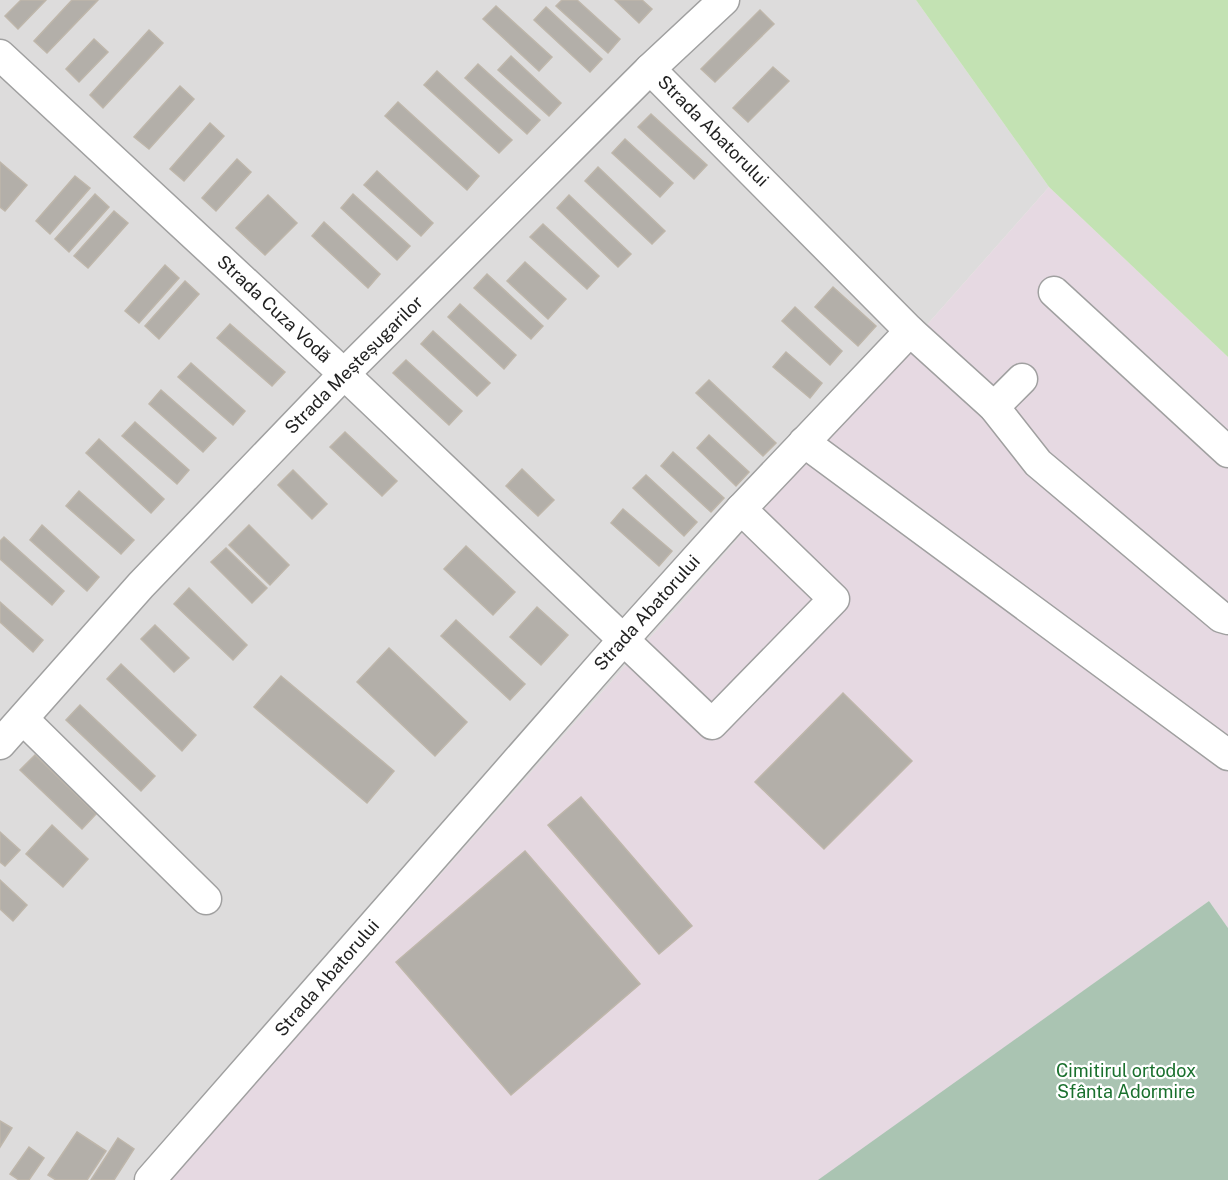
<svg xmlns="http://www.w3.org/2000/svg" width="1228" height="1180" viewBox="0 0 1228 1180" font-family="'Public Sans',sans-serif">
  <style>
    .residential { fill: #dddcdc }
    .industrial { fill: #e6d9e2 }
    .grass { fill: #c3e2b3 }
    .cemetery { fill: #aac4b2 }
    .building { fill: #b3afa9; stroke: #beb6aa; stroke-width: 1.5 }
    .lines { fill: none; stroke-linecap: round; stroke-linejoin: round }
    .minor-casing { stroke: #a0a0a0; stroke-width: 33 }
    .minor { stroke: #fff; stroke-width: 30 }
    .labels { text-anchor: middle; stroke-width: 4.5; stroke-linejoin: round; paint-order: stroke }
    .street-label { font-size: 18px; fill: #1f1f1f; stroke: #fff }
    .park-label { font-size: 18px; fill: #1a702e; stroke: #fff }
  </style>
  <rect width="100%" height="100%" fill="#eeede6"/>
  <path class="residential" d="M0 0H916L1049 187 170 1180H0Z"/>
  <path class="industrial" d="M1049 187 1228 357V928L1209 901 820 1180H170Z"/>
  <path class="grass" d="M916 0H1228V357L1049 187Z"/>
  <path class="cemetery" d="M1209 901 1228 928V1180H818Z"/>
  <g class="building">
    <path d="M21 0H46L18 29 5 16Z"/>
    <path d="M72 0H98L47 53 34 41Z"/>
    <path d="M562 0H577L620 39 608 53 556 6Z"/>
    <path d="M615 0H642L652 9 639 23Z"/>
    <path d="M496 6 552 57 539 71 483 19Z"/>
    <path d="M546 7 602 59 590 72 534 20Z"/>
    <path d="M760 10 774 24 715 82 701 69Z"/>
    <path d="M149 30 163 43 103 108 90 95Z"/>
    <path d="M94 39 108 52 79 82 66 69Z"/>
    <path d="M511 56 561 103 549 116 498 70Z"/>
    <path d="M478 64 540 120 527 134 465 78Z"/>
    <path d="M773 67 789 81 748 122 733 108Z"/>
    <path d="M437 71 512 140 499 153 424 85Z"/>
    <path d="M180 86 194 99 149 149 134 137Z"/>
    <path d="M398 102 479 176 467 190 385 116Z"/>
    <path d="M651 114 707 165 694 179 638 127Z"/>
    <path d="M210 123 224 136 184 181 170 169Z"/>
    <path d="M625 139 673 183 660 197 612 153Z"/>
    <path d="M237 159 251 172 216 211 202 198Z"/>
    <path d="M0 162 27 185 5 211 0 207Z"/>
    <path d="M598 167 665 231 652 244 585 181Z"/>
    <path d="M377 171 433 223 421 236 364 185Z"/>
    <path d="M75 176 90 188 50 234 36 221Z"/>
    <path d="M95 194 109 207 69 252 55 239Z"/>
    <path d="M353 194 410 246 397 260 341 208Z"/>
    <path d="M268 195 297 223 265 255 236 228Z"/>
    <path d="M569 195 631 254 618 267 557 208Z"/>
    <path d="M114 211 128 223 88 268 74 256Z"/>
    <path d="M324 222 380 274 368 288 312 236Z"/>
    <path d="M543 224 599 276 587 289 530 237Z"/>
    <path d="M525 262 566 299 548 319 507 281Z"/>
    <path d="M165 265 179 278 139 323 125 311Z"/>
    <path d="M487 274 543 326 531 339 474 288Z"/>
    <path d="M185 281 199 294 159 339 145 326Z"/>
    <path d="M833 287 876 326 858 346 815 307Z"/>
    <path d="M460 304 516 355 504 369 448 317Z"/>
    <path d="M795 307 842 351 830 365 782 321Z"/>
    <path d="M230 324 285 372 272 386 217 338Z"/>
    <path d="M433 331 490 383 477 396 421 344Z"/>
    <path d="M786 352 822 383 810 398 773 367Z"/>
    <path d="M406 360 462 411 449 425 393 373Z"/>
    <path d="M191 363 245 411 233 425 178 377Z"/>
    <path d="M709 380 776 443 763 456 696 393Z"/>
    <path d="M161 390 216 438 203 452 149 404Z"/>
    <path d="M135 422 189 470 177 484 122 436Z"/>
    <path d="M345 432 397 481 382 496 330 447Z"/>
    <path d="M709 435 749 472 736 486 697 448Z"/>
    <path d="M99 439 164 499 151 513 86 453Z"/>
    <path d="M673 452 724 498 711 512 661 466Z"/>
    <path d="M522 469 554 500 538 516 506 486Z"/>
    <path d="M293 470 327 504 312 519 278 485Z"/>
    <path d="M646 475 697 522 684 536 633 488Z"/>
    <path d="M79 491 134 540 121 554 66 506Z"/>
    <path d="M623 509 672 551 659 566 611 523Z"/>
    <path d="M42 525 99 577 87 591 30 540Z"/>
    <path d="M249 525 289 565 270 585 229 545Z"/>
    <path d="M4 537 64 591 52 605 0 559V541Z"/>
    <path d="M466 546 515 592 493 615 444 569Z"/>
    <path d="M226 548 267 588 252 603 211 562Z"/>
    <path d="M189 588 247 645 233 660 174 604Z"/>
    <path d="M0 602 43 640 33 652 0 622Z"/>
    <path d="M537 607 568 635 541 665 510 637Z"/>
    <path d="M456 620 525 684 510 700 441 636Z"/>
    <path d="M155 625 189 658 174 672 141 639Z"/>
    <path d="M389 648 467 722 435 756 357 682Z"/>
    <path d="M121 664 196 735 182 751 107 679Z"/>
    <path d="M281 676 394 771 367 803 254 707Z"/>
    <path d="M843 693 912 761 824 849 755 782Z"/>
    <path d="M80 705 155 776 141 791 66 720Z"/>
    <path d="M35 755 96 814 82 829 20 770Z"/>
    <path d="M581 797 692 926 659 954 548 825Z"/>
    <path d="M52 825 88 859 63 887 26 854Z"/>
    <path d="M0 832 20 850 5 866 0 862Z"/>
    <path d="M525 851 640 984 511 1095 396 962Z"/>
    <path d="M0 880 27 905 13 921 0 909Z"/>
    <path d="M0 1121 12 1128 0 1147Z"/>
    <path d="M77 1132 106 1151 87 1180H56L48 1175Z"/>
    <path d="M118 1138 134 1149 114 1180H91Z"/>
    <path d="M29 1147 44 1158 29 1180H19L10 1174Z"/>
  </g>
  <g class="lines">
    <g class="minor-casing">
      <g id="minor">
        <path d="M0 55 344 374 712 724 834 599 741 509"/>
        <path d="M1054 292 1228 452"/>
        <path d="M910 331 994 407 1038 463 1221 617 1228 619"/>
        <path d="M994 407 1022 379"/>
        <path d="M804 442 1228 755"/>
        <path d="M23 719 206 899"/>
        <path d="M0 744 141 585 344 374 650 69 724 0"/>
        <path d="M150 1180 624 639 741 509 910 331 650 69"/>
      </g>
    </g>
    <use href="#minor" class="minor"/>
  </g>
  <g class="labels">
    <g class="street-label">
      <text transform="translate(713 131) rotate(45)" y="6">Strada Abatorului</text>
      <text transform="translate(274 309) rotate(43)" y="6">Strada Cuza Vodă</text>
      <text transform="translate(354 365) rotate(-45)" y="6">Strada Meșteșugarilor</text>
      <text transform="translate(647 613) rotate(-48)" y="6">Strada Abatorului</text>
      <text transform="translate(327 978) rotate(-49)" y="6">Strada Abatorului</text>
    </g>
    <g class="park-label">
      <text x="1126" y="1077">Cimitirul ortodox<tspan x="1126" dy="21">Sfânta Adormire</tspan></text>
    </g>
  </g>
</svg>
